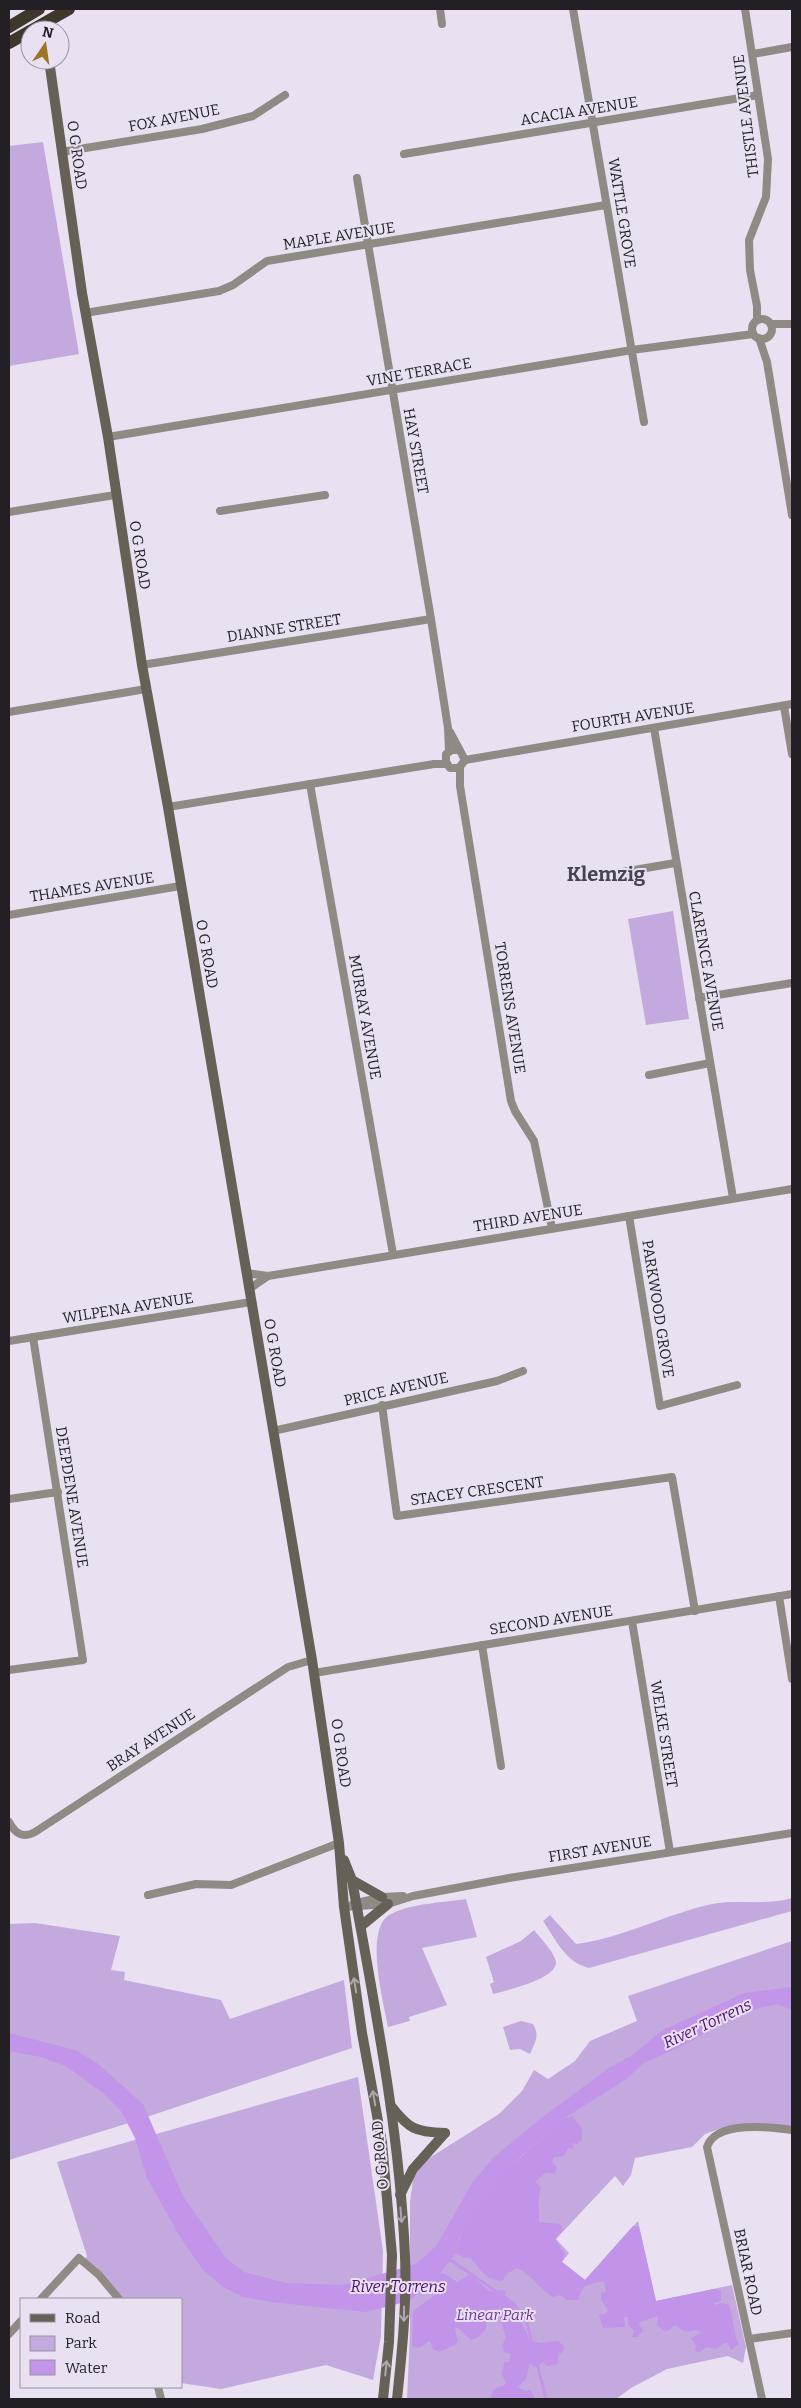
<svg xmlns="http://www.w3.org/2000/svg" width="801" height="2408" viewBox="0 0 801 2408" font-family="Bitter,serif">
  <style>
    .green { fill: #c4a9de }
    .forest { fill: #c193e9 }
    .water { fill: #c294ea }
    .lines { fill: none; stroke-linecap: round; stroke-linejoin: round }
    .stream { stroke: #c294ea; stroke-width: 3 }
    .minor { stroke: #8f8b84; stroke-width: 8 }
    .secondary { stroke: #666057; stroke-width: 10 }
    .trunk { stroke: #3e372b; stroke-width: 12 }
    .oneway { stroke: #aea7ac }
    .labels { text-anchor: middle; stroke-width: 4; stroke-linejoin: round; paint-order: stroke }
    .street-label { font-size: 15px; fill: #221f25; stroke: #e9e1f1 }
    .park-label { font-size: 15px; font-style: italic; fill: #703699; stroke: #e9e1f1 }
    .water-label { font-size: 16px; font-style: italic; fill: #4f0e75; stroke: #e9e1f1 }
    .district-label { font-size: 20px; font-weight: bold; fill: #494250; stroke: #e9e1f1 }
  </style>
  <rect width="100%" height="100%" fill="#e9e1f1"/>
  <g class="green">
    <path d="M43 142 79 354 9 366V146Z"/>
    <path d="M673 911 689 1019 646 1025 628 919Z"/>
    <path d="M792 1898V1911L589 1968C566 1963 556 1940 543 1921L550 1915 576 1944C623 1938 666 1914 712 1904 739 1899 766 1906 792 1898Z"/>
    <path d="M466 1899 477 1937 422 1948 447 2005 409 2017 410 2021 388 2027C384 2003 363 1927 391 1914 413 1903 441 1903 466 1899Z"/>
    <path d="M35 1923 120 1936 111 1970 125 1972 124 1980 221 2000 230 2019 344 1980 352 2048 132 2122 9 2160V1924Z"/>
    <path d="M534 1930C540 1938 554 1951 556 1962 557 1979 507 1990 493 1994L490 1984 494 1982 486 1957 521 1941Z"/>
    <path d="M792 1941V2128L725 2127 705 2134 692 2147 635 2158 631 2175 623 2186 615 2176 556 2239 569 2253 562 2262 585 2280 638 2221 656 2301 732 2285 746 2347 743 2363 728 2356 667 2369 631 2388 616 2399H407L410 2332V2202L413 2180 423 2162 499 2114 522 2091 534 2070 548 2079 575 2061 590 2041 637 2021 628 1996Z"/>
    <path d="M521 2021 533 2024C540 2035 535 2043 530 2054L520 2049 510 2050 503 2027Z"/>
    <path d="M358 2077 383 2251 381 2336 373 2380 326 2365 221 2389 181 2383V2299H121L84 2261 87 2256 57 2162Z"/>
  </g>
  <g class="forest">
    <path d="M572 2116 582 2128V2140L577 2144 572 2143 574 2149 568 2148 564 2156 554 2157 552 2162 557 2167 555 2174 546 2172 535 2182 541 2187C536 2203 540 2207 539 2222L560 2224 563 2230 555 2239 565 2254 562 2262 585 2280 633 2226 639 2227 656 2301 714 2289 721 2290V2301L714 2303 715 2305 722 2303 729 2305C734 2319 733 2334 739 2344L731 2350 728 2343H724L716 2349 706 2347 700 2352 695 2351 696 2346 691 2338 700 2333V2331L695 2330 686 2332 675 2325 666 2332 657 2325 658 2316 640 2322 639 2325 643 2331 637 2337H632L634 2331 628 2324V2317H624L625 2327 603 2328 599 2315 605 2314 608 2310 601 2300V2293L606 2292 604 2281C589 2285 583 2282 578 2300H567L560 2295 553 2297C540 2290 532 2275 517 2268L508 2273 502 2281C485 2280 481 2269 470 2258H464L456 2253C465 2203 527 2151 564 2119Z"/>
    <path d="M438 2273 445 2274 457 2282 469 2275C475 2278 488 2291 490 2291 493 2292 500 2290 503 2290L506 2292 504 2298 512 2304 530 2340 540 2343 558 2341 563 2345 564 2350 559 2355 557 2364 547 2366 543 2362 534 2367 530 2363 526 2379 518 2387 526 2391 530 2390 534 2396V2399L491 2398C491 2388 498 2388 505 2385L506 2381 501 2374 505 2361 509 2362 511 2354 504 2352 502 2346 506 2337 500 2320 501 2308 487 2312 484 2315C491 2327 482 2337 471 2340L457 2327 455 2329 458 2341 455 2345 439 2352 433 2349 430 2341 419 2348 412 2346 413 2311 436 2294 432 2281Z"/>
  </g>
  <path class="water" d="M792 1987V2010L777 2004 738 2013 688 2043 644 2063 625 2080 569 2115 522 2155 485 2197 459 2238 456 2253 434 2281 409 2301 366 2312 271 2302 244 2297 223 2287 203 2270 180 2237 147 2178 135 2138 121 2111 103 2093 66 2066 41 2057 9 2051V2033L75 2050 97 2063 143 2104 183 2196 226 2258 244 2272 286 2283 344 2285 416 2264 437 2245 472 2183 494 2157 544 2116 609 2068 632 2055 663 2030 744 1993Z"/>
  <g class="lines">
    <path class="stream" d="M449 2259 513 2303 526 2319 546 2399"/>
    <g class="minor">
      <path d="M440 9 442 24"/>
      <path d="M573 9 644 422"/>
      <path d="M745 9 768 159 766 197 749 240 750 270 757 306V320"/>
      <path d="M753 54 792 47"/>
      <path d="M61 152 202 129 253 116 285 95"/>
      <path d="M404 154 758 95"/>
      <path d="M357 178 431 619 448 728 449 751"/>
      <path d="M85 313 219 291 233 285 267 261 606 205"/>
      <circle cx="762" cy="329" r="10"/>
      <path d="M771 324H792"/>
      <path d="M759 338 767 362 792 515"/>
      <path d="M108 437 632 350 753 334"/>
      <path d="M220 511 325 495"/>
      <path d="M9 512 115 495"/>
      <path d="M142 665 431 619"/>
      <path d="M784 706 792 754"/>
      <path d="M9 712 146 689"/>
      <path d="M654 728 733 1198"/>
      <path d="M450 732 465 760 459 768H450L446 762V754L452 750H459"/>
      <path d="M465 760 792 704"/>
      <path d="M460 767V786L511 1101 515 1111 534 1141 552 1228"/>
      <path d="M310 784 393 1254"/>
      <path d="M168 807 434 764H447"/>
      <path d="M611 874 675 863"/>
      <path d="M9 915 180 886"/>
      <path d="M699 998 792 983"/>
      <path d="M649 1075 710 1063"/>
      <path d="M629 1216 660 1406 737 1385"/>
      <path d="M246 1273 268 1276 792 1189"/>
      <path d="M249 1289 268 1276"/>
      <path d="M9 1341 251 1302"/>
      <path d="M382 1405 397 1516 672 1477 695 1611"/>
      <path d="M273 1431 497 1381 523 1371"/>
      <path d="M9 1499 58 1492"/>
      <path d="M779 1596 792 1679"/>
      <path d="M632 1621 670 1852"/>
      <path d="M482 1645 501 1766"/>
      <path d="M9 1670 83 1660 33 1337"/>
      <path d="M314 1673 792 1594"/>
      <path d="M9 1822C15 1833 22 1839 35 1832L288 1667 312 1660"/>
      <path d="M148 1895 196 1884 231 1885 339 1843"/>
      <path d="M353 1904 382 1897 403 1896"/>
      <path d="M344 1907 388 1904 413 1896 509 1878 792 1833"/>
      <path d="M41 2299 79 2258 99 2275 119 2299"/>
      <path d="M9 2334 21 2321"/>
      <path d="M749 2339 792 2333"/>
      <path d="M158 2387 161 2399"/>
      <path d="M762 2399 707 2147C716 2120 770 2127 792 2130"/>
    </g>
    <g class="secondary">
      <path d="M49 60 82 293 108 437 142 665 168 807 312 1660 339 1843 344 1907 362 2033 382 2143 392 2255 389 2342 383 2399"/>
      <path d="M344 1860 352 1880 357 1908C378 2023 400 2139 405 2256 407 2304 402 2352 397 2399"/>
      <path d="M352 1880 382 1897"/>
      <path d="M361 1926 388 1904"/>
      <path d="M391 2106C409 2129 415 2132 445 2133"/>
      <path d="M400 2195 413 2169 445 2133"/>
    </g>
    <g class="trunk">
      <path d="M9 27 39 9"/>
      <path d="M32 30 69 9"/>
      <path d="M9 43 30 31"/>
    </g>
  </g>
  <defs><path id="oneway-shaft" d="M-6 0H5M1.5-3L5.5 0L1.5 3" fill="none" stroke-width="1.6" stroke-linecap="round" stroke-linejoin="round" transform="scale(1.25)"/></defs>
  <g class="oneway">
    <use href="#oneway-shaft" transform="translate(355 1985) rotate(-99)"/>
    <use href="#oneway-shaft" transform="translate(374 2098) rotate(-100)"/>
    <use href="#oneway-shaft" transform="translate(401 2215) rotate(85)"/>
    <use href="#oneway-shaft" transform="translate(404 2314) rotate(91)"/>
    <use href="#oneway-shaft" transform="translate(386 2368) rotate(-84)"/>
  </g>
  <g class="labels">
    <g class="street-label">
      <text transform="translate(579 111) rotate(-9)" y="5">ACACIA AVENUE</text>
      <text transform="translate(746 116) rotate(-97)" y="5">THISTLE AVENUE</text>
      <text transform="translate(174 118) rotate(-11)" y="5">FOX AVENUE</text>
      <text transform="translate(77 155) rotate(82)" y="5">O G ROAD</text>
      <text transform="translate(622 213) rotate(81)" y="5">WATTLE GROVE</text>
      <text transform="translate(339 236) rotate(-9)" y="5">MAPLE AVENUE</text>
      <text transform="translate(419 372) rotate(-10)" y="5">VINE TERRACE</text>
      <text transform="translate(416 451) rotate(80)" y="5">HAY STREET</text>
      <text transform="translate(140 555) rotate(81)" y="5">O G ROAD</text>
      <text transform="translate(284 628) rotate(-9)" y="5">DIANNE STREET</text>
      <text transform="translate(633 717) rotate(-9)" y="5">FOURTH AVENUE</text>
      <text transform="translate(92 887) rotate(-9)" y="5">THAMES AVENUE</text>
      <text transform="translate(207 954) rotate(80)" y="5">O G ROAD</text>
      <text transform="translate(706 961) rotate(80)" y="5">CLARENCE AVENUE</text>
      <text transform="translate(510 1008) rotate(81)" y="5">TORRENS AVENUE</text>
      <text transform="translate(365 1017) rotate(80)" y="5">MURRAY AVENUE</text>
      <text transform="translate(528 1218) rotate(-9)" y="5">THIRD AVENUE</text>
      <text transform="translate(128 1308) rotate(-9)" y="5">WILPENA AVENUE</text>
      <text transform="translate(658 1309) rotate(81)" y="5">PARKWOOD GROVE</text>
      <text transform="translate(275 1353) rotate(80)" y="5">O G ROAD</text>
      <text transform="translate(396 1389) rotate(-13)" y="5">PRICE AVENUE</text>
      <text transform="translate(477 1491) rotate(-8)" y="5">STACEY CRESCENT</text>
      <text transform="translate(72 1497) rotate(81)" y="5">DEEPDENE AVENUE</text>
      <text transform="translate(551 1620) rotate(-9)" y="5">SECOND AVENUE</text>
      <text transform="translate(664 1734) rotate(81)" y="5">WELKE STREET</text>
      <text transform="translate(151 1740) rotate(-33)" y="5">BRAY AVENUE</text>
      <text transform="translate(341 1753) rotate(82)" y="5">O G ROAD</text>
      <text transform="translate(600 1849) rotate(-9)" y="5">FIRST AVENUE</text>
      <text transform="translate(380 2155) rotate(-95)" y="5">O G ROAD</text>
      <text transform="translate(748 2272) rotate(78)" y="5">BRIAR ROAD</text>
    </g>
    <g class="park-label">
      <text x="495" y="2320">Linear Park</text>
    </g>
    <g class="water-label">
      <text transform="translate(707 2023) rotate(-25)" y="6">River Torrens</text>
      <text x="398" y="2292">River Torrens</text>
    </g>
    <g class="district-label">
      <text x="606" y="881">Klemzig</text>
    </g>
  </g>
  <rect width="801" height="2408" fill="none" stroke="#221f25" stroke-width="20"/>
  <rect x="20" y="2298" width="162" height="90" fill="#e9e1f1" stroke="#99939f"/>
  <rect x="30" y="2314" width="25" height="8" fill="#666057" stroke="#99939f"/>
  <text x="65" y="2323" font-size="15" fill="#221f25">Road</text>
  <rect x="30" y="2336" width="25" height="15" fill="#c4a9de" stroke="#99939f"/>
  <text x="65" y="2348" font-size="15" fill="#221f25">Park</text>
  <rect x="30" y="2360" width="25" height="15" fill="#c294ea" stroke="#99939f"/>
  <text x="65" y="2373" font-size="15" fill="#221f25">Water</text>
  <g transform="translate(45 45) rotate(13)"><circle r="24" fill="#e9e1f1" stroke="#99939f"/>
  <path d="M0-4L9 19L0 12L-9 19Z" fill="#9f7524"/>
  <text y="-8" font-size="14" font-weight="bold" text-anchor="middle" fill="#221f25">N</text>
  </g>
</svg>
